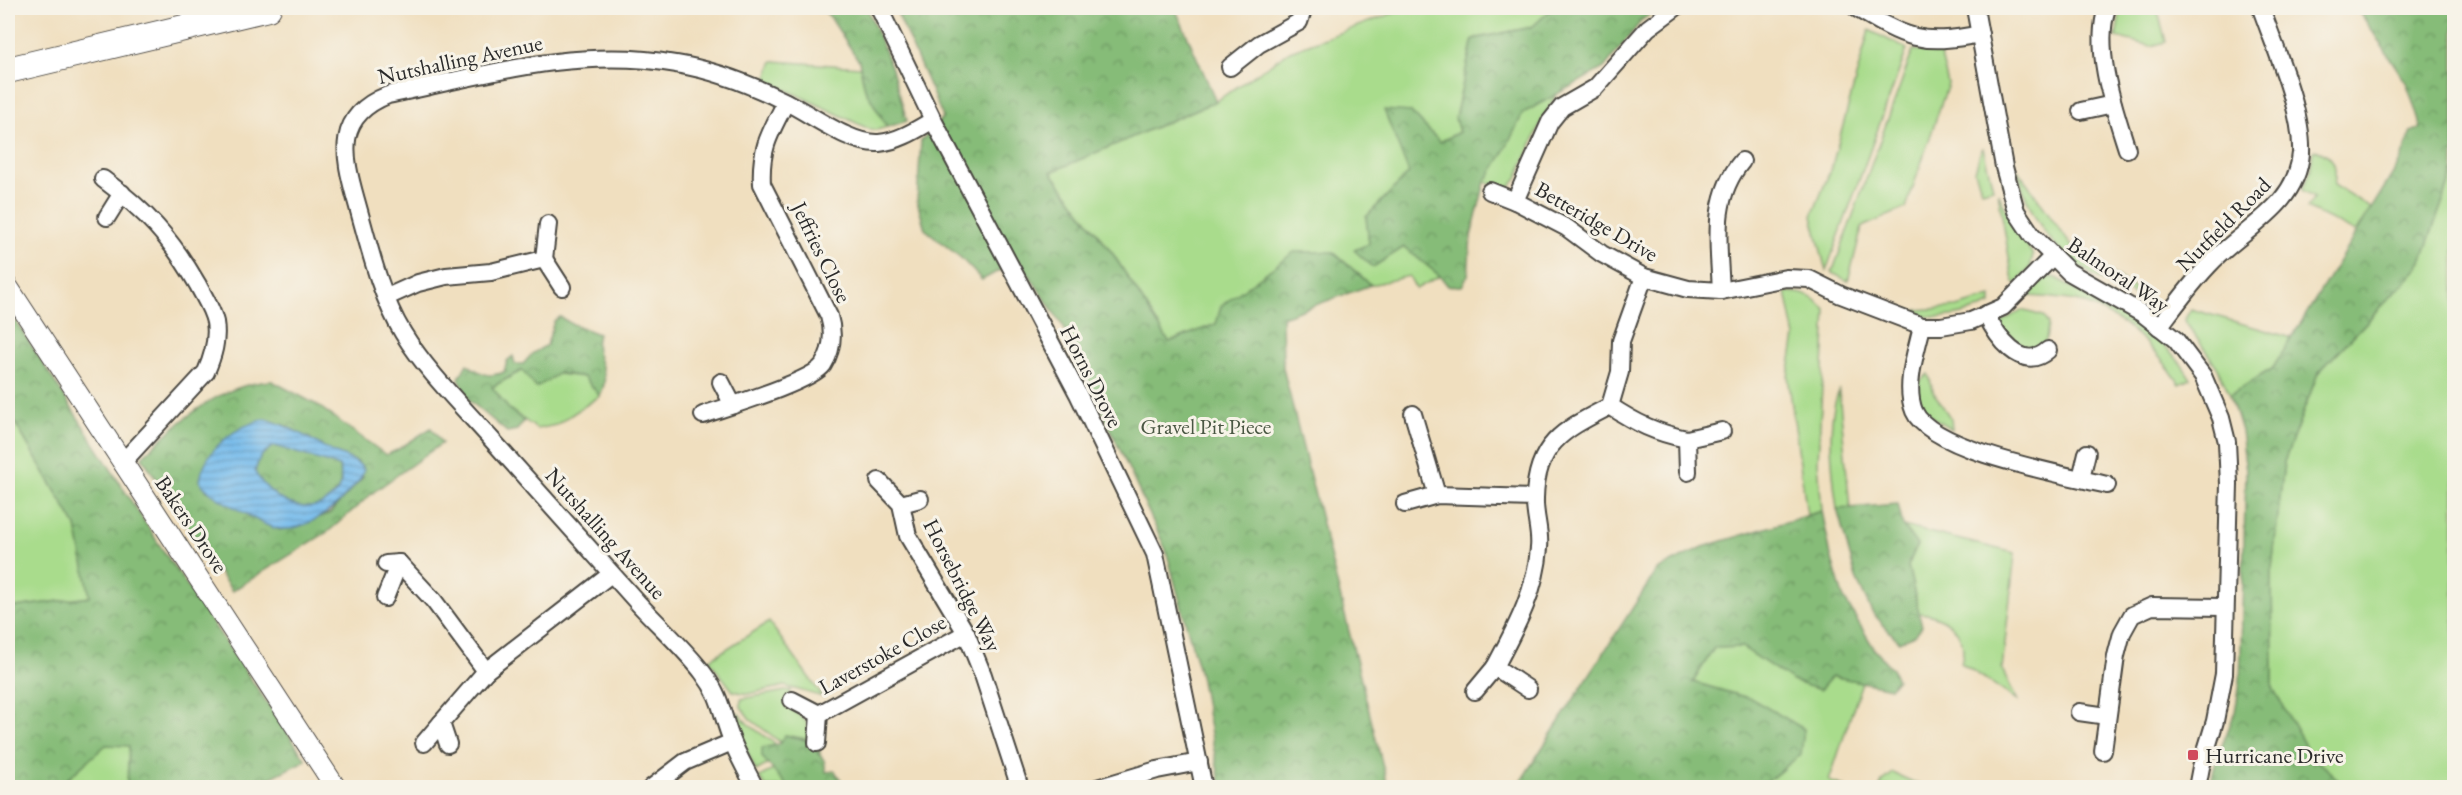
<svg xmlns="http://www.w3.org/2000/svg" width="2462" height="795" viewBox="0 0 2462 795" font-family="'EB Garamond',serif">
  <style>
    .green { fill: #a9dc8c; stroke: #6a845c; stroke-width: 1.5 }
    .forest { fill: url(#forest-crowns); stroke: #587452; stroke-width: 1.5; fill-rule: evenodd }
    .water { fill: url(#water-rules); stroke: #50738c; stroke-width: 1.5; fill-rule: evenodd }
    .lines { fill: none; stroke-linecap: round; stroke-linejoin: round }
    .minor-casing { stroke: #494641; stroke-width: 20 }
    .tertiary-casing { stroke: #494641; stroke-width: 22 }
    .primary-casing { stroke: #494641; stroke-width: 28 }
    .minor { stroke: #fff; stroke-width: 16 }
    .tertiary { stroke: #fff; stroke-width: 20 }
    .primary { stroke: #fff; stroke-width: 26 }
    .poi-dot { fill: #d1495b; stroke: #f7f3e8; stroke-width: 2 }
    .labels { text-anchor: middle; stroke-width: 6; stroke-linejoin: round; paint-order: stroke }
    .street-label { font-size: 22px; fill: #2b2b2b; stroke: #f7f3e8 }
    .park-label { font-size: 22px; fill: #4a5743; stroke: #f7f3e8 }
    .poi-label { font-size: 22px; fill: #2b2b2b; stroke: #f7f3e8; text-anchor: start }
  </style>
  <defs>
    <pattern id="forest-crowns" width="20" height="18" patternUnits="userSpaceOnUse" patternTransform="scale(1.5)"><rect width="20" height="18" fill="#86bc78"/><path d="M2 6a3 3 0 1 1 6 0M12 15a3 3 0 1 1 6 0" fill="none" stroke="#6e9963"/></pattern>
    <pattern id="water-rules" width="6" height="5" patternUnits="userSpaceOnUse" patternTransform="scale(1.5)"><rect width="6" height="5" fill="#75bbec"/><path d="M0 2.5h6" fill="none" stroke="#6098bf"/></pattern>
  </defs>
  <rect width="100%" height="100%" fill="#f7f3e8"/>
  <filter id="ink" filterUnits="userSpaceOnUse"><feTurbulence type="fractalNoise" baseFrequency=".0167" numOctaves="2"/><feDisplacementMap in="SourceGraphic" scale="12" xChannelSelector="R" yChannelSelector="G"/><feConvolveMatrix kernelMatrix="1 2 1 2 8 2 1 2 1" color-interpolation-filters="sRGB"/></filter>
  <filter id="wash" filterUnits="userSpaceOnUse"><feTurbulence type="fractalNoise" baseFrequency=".008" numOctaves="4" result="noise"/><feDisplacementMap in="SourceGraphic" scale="24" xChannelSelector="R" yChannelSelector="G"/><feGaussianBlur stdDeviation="1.35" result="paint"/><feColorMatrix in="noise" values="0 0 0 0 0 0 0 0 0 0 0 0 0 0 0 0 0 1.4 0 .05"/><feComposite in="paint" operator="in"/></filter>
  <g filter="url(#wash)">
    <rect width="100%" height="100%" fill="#f0dfbf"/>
    <g class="green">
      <path d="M1407 8H1553L1532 27 1473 39 1455 118 1459 132 1440 142 1411 112 1409 173 1366 217 1369 244 1355 250 1373 267 1404 247 1440 276 1416 289 1409 276 1371 285 1333 252 1216 324 1169 342 1113 254 1051 172 1216 101 1290 51Z"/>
      <path d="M2121 8H2157L2166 42 2151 46 2116 37Z"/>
      <path d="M1869 30 1907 49 1826 271 1812 216 1832 166Z"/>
      <path d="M1913 50 1940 52 1948 84 1906 208 1862 227 1848 281 1832 273Z"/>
      <path d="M773 61 860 67 865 89 887 127 877 130 869 129 766 80Z"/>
      <path d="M1557 94 1544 116 1516 180 1510 187H1499L1485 182 1503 154 1523 113Z"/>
      <path d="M1983 148 1993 188 1982 191 1975 171 1981 150Z"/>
      <path d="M2318 150C2336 157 2337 168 2334 185L2371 208 2356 232 2307 208 2314 197 2302 190 2310 173 2313 151Z"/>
      <path d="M2017 169 2070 244 2082 254 2162 307C2150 309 2139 298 2129 292 2121 288 2112 285 2104 281 2056 258 2030 220 2017 169Z"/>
      <path d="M2454 170V787H2347L2310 755 2273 688 2272 568 2284 462 2318 373 2419 267Z"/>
      <path d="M1998 192 2012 223 2033 255 2030 268 2017 284 2013 281Z"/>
      <path d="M2051 277 2057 278C2106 310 2160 325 2191 379L2180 384C2155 347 2121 314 2076 301 2061 298 2044 297 2029 296L2045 278Z"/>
      <path d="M1786 292C1804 292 1814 297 1826 310L1818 462 1822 511 1807 515 1788 376 1795 337Z"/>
      <path d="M1991 297V304C1966 315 1944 320 1917 315V310L1957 307Z"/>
      <path d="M2191 309 2292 338 2273 368 2230 395 2217 367 2186 323 2185 319Z"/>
      <path d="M2021 310 2043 316 2048 324 2046 340 2035 351 2021 350 1997 325Z"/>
      <path d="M523 370 584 377 600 396 556 425 537 429 508 408 492 387Z"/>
      <path d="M1928 374 1934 393 1951 419 1952 429C1932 418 1918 410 1916 385Z"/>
      <path d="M1839 391 1850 508 1837 509C1833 475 1825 423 1839 391Z"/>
      <path d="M8 411 76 526 90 597 8 608Z"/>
      <path d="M1903 526 2015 553 2002 669 2017 700 1961 663C1970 633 1945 615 1919 613L1908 566 1917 545Z"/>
      <path d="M769 622 823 697 785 686 748 694 733 691 709 660Z"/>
      <path d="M1742 647 1793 681 1820 690 1832 676 1862 682 1829 781 1846 787H1761L1764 785 1752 699 1693 682 1714 648Z"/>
      <path d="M791 690 787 705 806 721 811 741 820 751V755L806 739 786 735 780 742 750 719 741 707V699Z"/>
      <path d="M738 713 748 724 788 753 756 771 738 731 734 714Z"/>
      <path d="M105 745H129L127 787 58 788Z"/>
      <path d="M773 770 788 787H766L759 777Z"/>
      <path d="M1893 773 1922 786V787H1880L1882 782Z"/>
    </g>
    <g class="forest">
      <path d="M821 8H867L892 69 907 121 887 127 865 89 859 61 830 17Z"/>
      <path d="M895 8H1175L1216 101 1051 172 1113 254 1169 342 1216 324 1221 306 1294 252H1333L1371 285 1282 317 1283 368 1388 787H1221L1200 675 1166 550 1063 326 1019 260 982 280 961 258 925 229 917 201 921 141 943 117Z"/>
      <path d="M1553 8H1660L1642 20 1604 68 1523 113 1503 154 1485 182 1471 236 1468 275 1462 286H1448L1440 276 1404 247 1373 267 1354 250 1369 244 1366 217 1409 173 1384 110 1411 112 1440 142 1459 132 1455 118 1473 39 1532 27Z"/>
      <path d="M2359 8H2454V170L2419 267 2318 373 2284 462 2272 568 2273 688 2310 755 2347 787H2210L2216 761 2235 712 2240 683 2246 471 2241 431 2230 395 2273 368 2400 162 2411 132 2421 128 2407 84 2361 14Z"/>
      <path d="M8 309 162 549 306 760 252 787H127L129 746 106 745 58 787H8V608L90 597 76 526 8 411Z"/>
      <path d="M560 317 570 323 598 334C590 359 614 369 600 396L584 377 559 373 536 388 522 370 492 387 508 408 524 421 517 430 507 432 469 400 459 378 467 364C480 373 488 379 504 372L507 361 513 356 515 364H523L533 353 547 345 554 321Z"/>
      <path d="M272 381 317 405 386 455 397 450 431 428 442 443 375 491 329 531 232 591 192 534 142 457C179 422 218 384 272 381ZM282 424 333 452 358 462 363 477 330 513 311 521 280 530 267 525 206 490Z"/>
      <path d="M275 445 339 466C342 482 342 489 329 499 304 521 268 496 255 472 258 459 262 452 275 445Z"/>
      <path d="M1898 504 1903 526 1917 545 1908 566 1922 626 1916 634 1899 642 1872 612 1856 578 1837 509Z"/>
      <path d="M1822 511 1831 556 1843 597 1875 650 1892 669 1897 680 1890 688 1832 676 1820 690 1793 681 1742 647 1714 648 1693 682 1752 699 1804 729 1801 754 1761 787H1517L1657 570 1703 547Z"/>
      <path d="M785 735 806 740 824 760 826 772 835 771 845 787H788L762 757V748L779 744Z"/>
    </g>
    <path class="water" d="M266 419C290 426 309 439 331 451 343 457 356 459 364 469 362 481 353 486 346 495 333 511 301 532 279 529 264 527 250 515 237 509 224 502 210 495 200 482 203 450 236 425 266 419ZM275 446 339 466C342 479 343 487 333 496 307 521 270 499 255 472 258 459 262 452 275 446Z"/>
  </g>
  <g filter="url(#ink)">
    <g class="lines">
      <g class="minor-casing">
        <g id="minor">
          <path d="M879 8 933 120 1078 394 1155 554 1204 788"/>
          <path d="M1675 8 1648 28 1595 88 1562 107 1550 122 1515 201 1567 228 1602 254 1644 277 1688 289 1721 291 1786 278 1809 279 1841 295 1922 326H1941L1971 321 2003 307 2052 257"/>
          <path d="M1856 8C1906 38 1921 46 1980 34"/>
          <path d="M1975 8 2004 167 2016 211 2032 235 2069 272 2143 314 2176 340 2203 376 2221 418 2227 442 2229 484 2224 674 2215 721 2201 767 2197 788"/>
          <path d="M2107 8C2093 50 2114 108 2127 149"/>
          <path d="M1230 67 1259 44 1299 22 1302 13V8"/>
          <path d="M2081 111 2113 104"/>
          <path d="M103 179C146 211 171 238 198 285 204 297 212 308 215 322 218 340 213 356 206 372L122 463"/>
          <path d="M1490 191 1515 201"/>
          <path d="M107 217 122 193"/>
          <path d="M544 259 548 224"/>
          <path d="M1644 277 1621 341 1620 372 1610 406C1636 423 1656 433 1687 439L1688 472"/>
          <path d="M1721 291C1719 244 1710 199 1742 161"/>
          <path d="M387 297 418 283 446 276 491 272 544 259 562 287"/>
          <path d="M1986 314C1996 336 2022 374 2048 350"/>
          <path d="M1922 326C1916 353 1904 385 1914 411 1931 451 2066 475 2107 485"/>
          <path d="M2159 327C2175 306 2190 285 2208 266 2241 229 2297 208 2301 153 2303 111 2275 48 2261 8"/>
          <path d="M721 382 733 405"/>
          <path d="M1413 414 1437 495"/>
          <path d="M703 415C726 407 811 382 823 365 833 349 834 333 829 316L762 184C760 148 770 133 786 102"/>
          <path d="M1687 439 1722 431"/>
          <path d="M2081 478 2087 453"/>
          <path d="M879 481 901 504 908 536 966 633 983 675 1020 788"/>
          <path d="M901 504 920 499"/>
          <path d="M1405 504 1437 495 1535 498"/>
          <path d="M386 564 399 563 434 601 486 671"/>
          <path d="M385 598 399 563"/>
          <path d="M1528 689 1495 667C1515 629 1536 592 1539 548 1541 532 1534 515 1535 498 1536 442 1566 429 1610 406"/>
          <path d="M1475 691 1495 667"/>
          <path d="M792 700 819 714 966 633"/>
          <path d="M2079 712 2107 716"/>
          <path d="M424 743 441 723"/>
          <path d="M817 743 819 714"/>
          <path d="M448 744 441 723 486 671 611 574"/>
          <path d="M2103 751 2116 656 2122 633 2132 615 2152 606 2224 607"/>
          <path d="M651 788 685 762 732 742"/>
          <path d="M755 788C748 773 739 758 733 743 721 715 723 699 703 673 684 648 659 626 638 603 589 549 541 495 493 441 462 406 427 372 403 333 380 296 368 242 356 200 343 154 335 116 388 95 483 75 579 46 676 64 714 70 750 84 784 101 810 113 850 145 879 143 899 141 916 130 933 120"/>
          <path d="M1097 788 1157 770 1199 762"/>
        </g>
      </g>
      <g class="tertiary-casing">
        <path id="tertiary" d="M8 287 336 788"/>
      </g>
      <g class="primary-casing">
        <path id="primary" d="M8 70 268 8"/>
      </g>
      <use href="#minor" class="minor"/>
      <use href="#tertiary" class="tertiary"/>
      <use href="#primary" class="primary"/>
    </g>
  </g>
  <rect class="poi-dot" x="2187" y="749" width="12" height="12" rx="3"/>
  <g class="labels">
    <g class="street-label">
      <text transform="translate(460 59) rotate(-12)" y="8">Nutshalling Avenue</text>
      <text transform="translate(1597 221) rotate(30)" y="8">Betteridge Drive</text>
      <text transform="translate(2223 224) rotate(-45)" y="8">Nutfield Road</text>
      <text transform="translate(822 252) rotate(64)" y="8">Jeffries Close</text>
      <text transform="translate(2119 274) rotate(34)" y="8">Balmoral Way</text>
      <text transform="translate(1092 376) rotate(63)" y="8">Horns Drove</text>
      <text transform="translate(192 524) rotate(56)" y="8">Bakers Drove</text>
      <text transform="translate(606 533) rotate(48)" y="8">Nutshalling Avenue</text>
      <text transform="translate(963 585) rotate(63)" y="8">Horsebridge Way</text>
      <text transform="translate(882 654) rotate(-29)" y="8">Laverstoke Close</text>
    </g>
    <g class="park-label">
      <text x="1206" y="434">Gravel Pit Piece</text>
    </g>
    <g class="poi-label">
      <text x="2205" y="763">Hurricane Drive</text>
    </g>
  </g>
  <rect width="2462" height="795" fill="none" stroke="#f7f3e8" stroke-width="30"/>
</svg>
